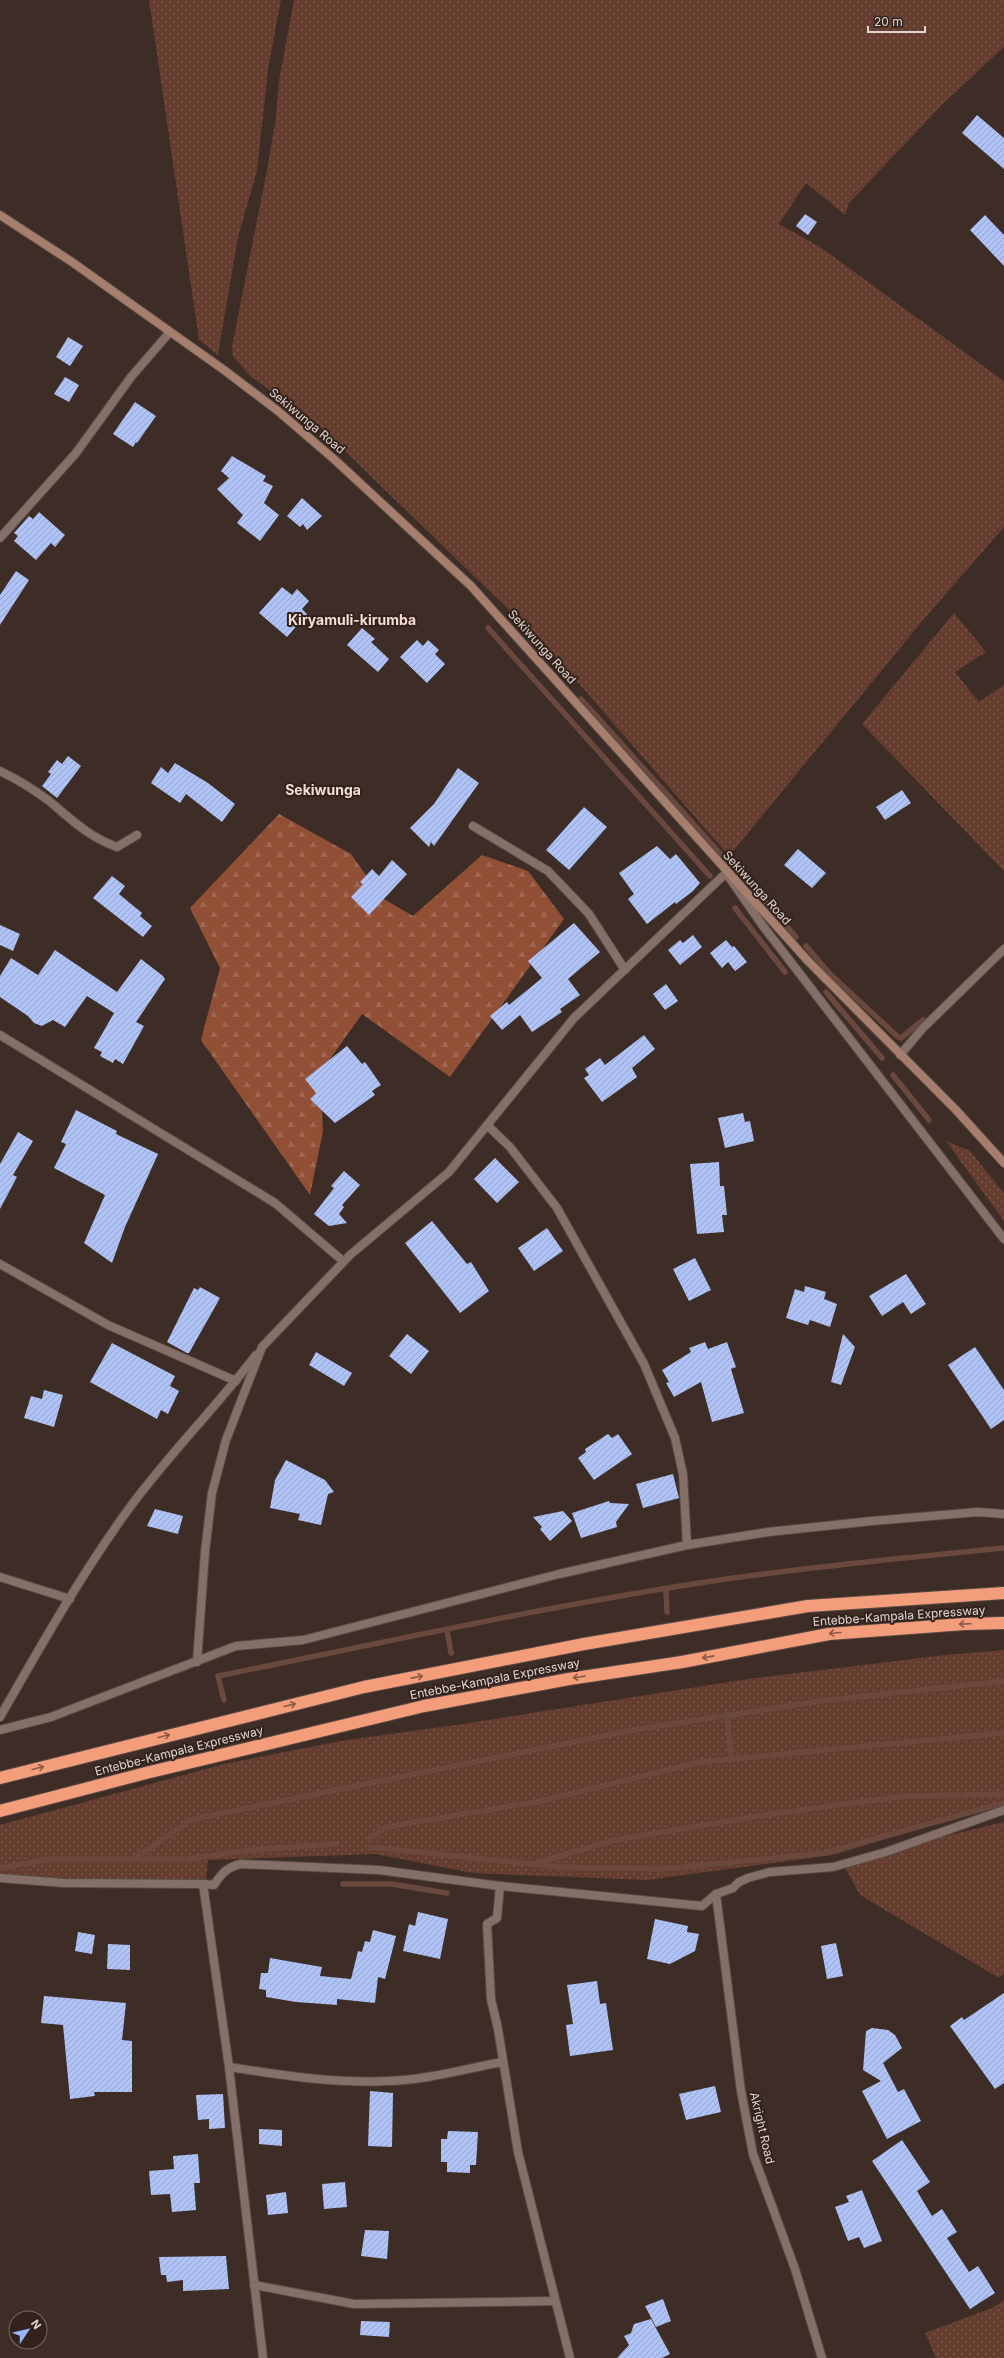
<svg xmlns="http://www.w3.org/2000/svg" width="1004" height="2358" viewBox="0 0 1004 2358" font-family="Inter,sans-serif">
  <style>
    .grass { fill: url(#grass-dots) }
    .forest { fill: url(#forest-firs) }
    .lines { fill: none; stroke-linecap: round; stroke-linejoin: round }
    .stream { stroke: #6b483e; stroke-width: 5.5 }
    .building { fill: url(#building-hatch) }
    .street-casing { stroke: #594a44; stroke-width: 10 }
    .secondary-casing { stroke: #594a44; stroke-width: 10 }
    .highway-casing { stroke: #594a44; stroke-width: 14 }
    .street { stroke: #857069; stroke-width: 8 }
    .secondary { stroke: #a67e6e; stroke-width: 8 }
    .highway { stroke: #f49d7b; stroke-width: 12 }
    .oneway { stroke: #8a5947 }
    .labels { text-anchor: middle; stroke-width: 4; stroke-linejoin: round; paint-order: stroke }
    .street-label { font-size: 12px; fill: #e0d4d0; stroke: #33221c }
    .quarter-label { font-size: 14px; font-weight: bold; fill: #f5ddd4; stroke: #33221c }
  </style>
  <defs>
    <pattern id="grass-dots" width="8" height="8" patternUnits="userSpaceOnUse"><rect width="8" height="8" fill="#643d2e"/><path d="M2 2h.1M6 6h.1" fill="none" stroke="#7a584b" stroke-width="1.8" stroke-linecap="round"/></pattern>
    <pattern id="forest-firs" width="22" height="20" patternUnits="userSpaceOnUse"><rect width="22" height="20" fill="#915036"/><path d="M5 1l3.5 6h-7zM16 11l3.5 6h-7z" fill="#a06852"/></pattern>
    <pattern id="building-hatch" width="6" height="6" patternUnits="userSpaceOnUse"><rect width="6" height="6" fill="#afc3f7"/><path d="M-1 1l2-2M0 6l6-6M5 7l2-2" fill="none" stroke="#94a2c9"/></pattern>
  </defs>
  <rect width="100%" height="100%" fill="#3e2c26"/>
  <g class="grass">
    <path d="M149 0H281L268 69 257 171 238 237 218 355 199 340Z"/>
    <path d="M294 0H1004V47L942 105 849 203 845 215 806 183 779 224 820 247 1004 381V527L924 619 729 856 546 646 314 421 250 376 233 356 232 346 268 165 276 117 279 80Z"/>
    <path d="M954 613 986 652 955 672 979 702 1004 685V871L862 724Z"/>
    <path d="M946 1141 970 1151 1004 1193V1221Z"/>
    <path d="M1004 1650V1803L833 1855 647 1880 473 1873 375 1854 208 1860 205 1888 0 1882V1825L224 1764 341 1741 469 1723 748 1679 945 1655Z"/>
    <path d="M1004 1822V1974L999 1978 860 1895 843 1864 891 1849Z"/>
    <path d="M1004 2300V2358H936L925 2333 992 2308Z"/>
  </g>
  <path class="forest" d="M279 814 351 854 382 898 413 916 482 855 528 871 564 919 450 1077 362 1014 320 1073 323 1131 310 1195 201 1040 220 968 190 908Z"/>
  <g class="lines">
    <g class="stream">
      <path d="M488 628 710 876"/>
      <path d="M581 699 726 860"/>
      <path d="M741 873 796 937"/>
      <path d="M735 908 785 972"/>
      <path d="M806 946 830 974 898 1037 901 1038 923 1020"/>
      <path d="M826 992 882 1058"/>
      <path d="M893 1075 929 1120"/>
      <path d="M666 1590 667 1612"/>
      <path d="M447 1630 451 1653"/>
      <path d="M224 1700 218 1676C387 1642 555 1604 726 1579 818 1566 911 1557 1004 1548"/>
      <path d="M727 1714 731 1759"/>
      <path d="M369 1839 386 1827 541 1801 700 1762 1004 1733"/>
      <path d="M370 1847 559 1867 661 1869 825 1853 1004 1803"/>
      <path d="M133 1860 190 1820 262 1805 633 1730 821 1701 1004 1681"/>
      <path d="M536 1863 615 1840 778 1813 906 1796 1004 1794"/>
      <path d="M0 1868 52 1859H189L251 1850 336 1844"/>
      <path d="M343 1884H391L447 1893"/>
    </g>
  </g>
  <g class="building">
    <path d="M977 115 1004 138V169L962 133Z"/>
    <path d="M805 214 817 222 808 235 796 226Z"/>
    <path d="M985 215 1004 235V266L970 230Z"/>
    <path d="M68 337 83 346 70 366 56 357Z"/>
    <path d="M65 377 79 385 69 402 54 394Z"/>
    <path d="M135 402 156 416 137 443 136 442 133 447 113 434Z"/>
    <path d="M232 456 266 476 263 481 273 486 264 503 279 515 260 541 237 523 243 515 217 489 229 478 221 471Z"/>
    <path d="M302 498 322 516 307 530 303 524 300 527 287 516Z"/>
    <path d="M39 512 65 535 55 547 51 543 36 560 14 541 18 536 14 533 29 516 33 519Z"/>
    <path d="M16 571 29 580 0 625V595Z"/>
    <path d="M282 587 292 595 297 589 309 601 302 609 307 614 287 637 259 613Z"/>
    <path d="M362 628 375 639 371 642 389 659 378 672 347 645Z"/>
    <path d="M417 640 423 646 428 640 439 650 435 654 445 664 427 683 400 657Z"/>
    <path d="M68 756 81 766 57 798 42 786 51 774 48 772 57 760 62 764Z"/>
    <path d="M175 763 208 783 235 804 222 822 186 794 180 803 151 783 161 767 168 773Z"/>
    <path d="M458 768 479 783 434 846 431 842 429 847 410 828 434 804Z"/>
    <path d="M902 790 911 803 885 820 876 807Z"/>
    <path d="M584 807 607 827 569 870 546 850Z"/>
    <path d="M657 846 670 859 676 854 700 883 693 891 676 904 675 902 647 924 628 899 634 894 619 873Z"/>
    <path d="M798 849 826 873 812 888 784 865Z"/>
    <path d="M392 860 407 874 369 915 351 897 363 884 360 882 372 869 379 876Z"/>
    <path d="M112 876 125 886 119 894 142 913 140 916 152 926 143 937 93 898Z"/>
    <path d="M574 923 600 952 568 979 580 995 560 1009 562 1012 532 1032 520 1015 502 1030 490 1016 507 1002 509 1005 542 978 528 961Z"/>
    <path d="M0 925 20 934 13 951 0 945Z"/>
    <path d="M693 935 702 947 680 965 668 950 680 940 683 943Z"/>
    <path d="M726 940 732 947 734 946 747 962 735 971 728 962 722 968 710 953Z"/>
    <path d="M55 950 117 992 141 959 163 976 165 979 136 1022 144 1026 123 1064 115 1059 113 1063 100 1056 102 1052 94 1048 114 1013 87 996 65 1027 53 1020 42 1026 34 1023 28 1016 0 997V976L11 958 38 975Z"/>
    <path d="M666 984 678 1001 665 1010 653 994Z"/>
    <path d="M644 1035 655 1049 632 1068 637 1077 602 1102 584 1078 589 1075 585 1069 600 1058 605 1065Z"/>
    <path d="M347 1046 362 1064 365 1062 381 1085 372 1091 375 1095 335 1123 310 1099 316 1093 305 1079Z"/>
    <path d="M76 1110 117 1131 116 1134 158 1154 125 1227 112 1263 84 1243 105 1195 54 1168 66 1144 61 1142Z"/>
    <path d="M743 1113 745 1122 750 1121 754 1141 725 1148 718 1118Z"/>
    <path d="M18 1132 33 1141 13 1175 17 1177 0 1209V1164Z"/>
    <path d="M495 1158 519 1182 497 1203 474 1179Z"/>
    <path d="M719 1162 720 1186H724L727 1215H722L724 1232 697 1234 690 1164Z"/>
    <path d="M344 1171 360 1185 342 1205 344 1207 339 1214 347 1223 329 1226 314 1214 334 1188 331 1186Z"/>
    <path d="M432 1221 467 1264 471 1262 489 1291 460 1313 405 1243Z"/>
    <path d="M547 1228 563 1251 534 1271 518 1248Z"/>
    <path d="M695 1258 711 1290 689 1301 673 1269Z"/>
    <path d="M906 1274 926 1304 911 1314 903 1302 882 1316 869 1296Z"/>
    <path d="M805 1286 826 1292 824 1299 837 1304 830 1327 810 1320 808 1325 786 1318 795 1289 804 1292Z"/>
    <path d="M200 1287 220 1298 189 1353H187L167 1342 194 1288 198 1290Z"/>
    <path d="M407 1334 429 1351 411 1374 389 1356Z"/>
    <path d="M843 1334 855 1347 841 1385 831 1382Z"/>
    <path d="M705 1342 708 1349 727 1342 736 1367 731 1369 744 1413 712 1422 701 1382 674 1397 666 1383 669 1382 662 1370 691 1352 689 1348Z"/>
    <path d="M112 1343 175 1376 170 1386 179 1391 168 1414 161 1410 157 1419 90 1382Z"/>
    <path d="M975 1347 1004 1390V1420L991 1429 948 1365Z"/>
    <path d="M316 1352 352 1373 344 1386 309 1365Z"/>
    <path d="M44 1390 63 1395 54 1427 24 1418 31 1396 42 1399Z"/>
    <path d="M608 1434 612 1438 618 1434 632 1454 594 1480 578 1458 586 1452 585 1449Z"/>
    <path d="M286 1460 325 1480 334 1492 328 1494 321 1525 298 1520 300 1514 270 1508 275 1480Z"/>
    <path d="M673 1474 679 1498 643 1508 636 1484Z"/>
    <path d="M609 1501 610 1503 629 1504 616 1522 617 1527 581 1538 572 1513Z"/>
    <path d="M155 1509 183 1516 178 1534 147 1526Z"/>
    <path d="M563 1511 572 1521 550 1541 540 1529 542 1527 533 1517Z"/>
    <path d="M418 1912 448 1919 440 1959 403 1951 409 1924 415 1926Z"/>
    <path d="M655 1919 688 1926 687 1932 699 1934 695 1951 670 1964 647 1959Z"/>
    <path d="M373 1930 396 1936 385 1979 378 1977 375 2003 337 1999V2005L296 2002 266 1997V1990L259 1989 261 1973H268L270 1958 322 1967 320 1976 351 1979 358 1951 362 1952 365 1941 370 1942Z"/>
    <path d="M78 1932 95 1935 92 1954 75 1951Z"/>
    <path d="M836 1943 843 1976 827 1979 821 1946Z"/>
    <path d="M108 1944 130 1945V1970L107 1969Z"/>
    <path d="M597 1981 600 2004 606 2003 613 2050 570 2056 566 2025 573 2024 567 1985Z"/>
    <path d="M1004 1993V2083L995 2089 950 2026 962 2017 964 2020Z"/>
    <path d="M44 1996 126 2003 122 2040 132 2041V2092H94L95 2096 70 2099 63 2025 41 2023Z"/>
    <path d="M872 2028 888 2030 895 2035 902 2048 883 2063 898 2092 904 2089 921 2121 887 2139 862 2091 881 2081 863 2070 866 2031Z"/>
    <path d="M715 2086 721 2112 686 2120 679 2094Z"/>
    <path d="M370 2091 393 2093 392 2147 368 2146Z"/>
    <path d="M223 2094 225 2128 209 2129V2119L198 2120 196 2095Z"/>
    <path d="M259 2129 282 2130V2146L259 2144Z"/>
    <path d="M448 2131 478 2132 476 2165H470V2173L447 2172V2162H441V2139H447Z"/>
    <path d="M902 2140 930 2182 917 2191 932 2216 942 2209 957 2232 947 2238 969 2272 978 2266 995 2293 970 2309 872 2161Z"/>
    <path d="M198 2154 200 2183H194L196 2210 172 2212 170 2194 151 2195 149 2171 174 2169 173 2156Z"/>
    <path d="M345 2182 347 2207 324 2209 322 2184Z"/>
    <path d="M862 2190 882 2241 864 2248 859 2237 848 2241 835 2207 849 2202 846 2196Z"/>
    <path d="M286 2192 288 2213 268 2215 266 2195Z"/>
    <path d="M365 2230 389 2231 387 2259 361 2256Z"/>
    <path d="M226 2256 229 2289 183 2291V2280L167 2282 166 2275H161L159 2257Z"/>
    <path d="M663 2299 671 2321 656 2327 645 2306Z"/>
    <path d="M651 2319 670 2354 662 2358H617L629 2345 624 2336 631 2333 634 2324Z"/>
    <path d="M361 2321 390 2322 389 2337 360 2335Z"/>
  </g>
  <g class="lines">
    <g class="street-casing">
      <g id="street">
        <path d="M0 538 76 453 131 377 170 332"/>
        <path d="M0 771C17 779 33 789 48 800 71 819 87 836 117 847L137 835"/>
        <path d="M473 826 548 871 589 914 625 970"/>
        <path d="M0 1035 275 1203 343 1261"/>
        <path d="M900 1055 923 1028 1004 949"/>
        <path d="M487 1125 510 1147 557 1208 644 1364 675 1438 683 1474 687 1545"/>
        <path d="M0 1264 108 1325 236 1381"/>
        <path d="M0 1577 70 1599"/>
        <path d="M197 1662 205 1552 212 1493 226 1440 262 1347 350 1255 449 1172 574 1018 726 873 763 926 1004 1239"/>
        <path d="M0 1717C39 1649 79 1578 125 1514 165 1458 214 1410 256 1355"/>
        <path d="M0 1730 51 1717 236 1646 303 1640 559 1574 687 1545 768 1532 872 1521 978 1512 1004 1514"/>
        <path d="M0 1878 64 1883 203 1884 229 2067 263 2358"/>
        <path d="M203 1884 214 1885C222 1873 227 1867 241 1864L379 1870 500 1886"/>
        <path d="M716 1894 741 2091 753 2154 795 2269 822 2358"/>
        <path d="M229 2067C282 2075 334 2084 387 2081 426 2080 464 2069 502 2062"/>
        <path d="M254 2285 354 2304 555 2301"/>
        <path d="M570 2358 518 2152 498 2029 491 1999 487 1924 497 1918 500 1886 702 1906 716 1894 733 1888 739 1882 748 1878 770 1872 833 1867 886 1852 1004 1810"/>
      </g>
    </g>
    <g class="secondary-casing">
      <path id="secondary" d="M0 215 72 262 224 370 278 411 335 460 471 586 808 961 956 1110 1004 1163"/>
    </g>
    <g class="highway-casing">
      <g id="highway">
        <path d="M0 1778 364 1687 584 1644 808 1606 1004 1593"/>
        <path d="M0 1811 146 1773 424 1706 569 1679 682 1662 829 1634 964 1624 1004 1623"/>
      </g>
    </g>
    <use href="#street" class="street"/>
    <use href="#secondary" class="secondary"/>
    <use href="#highway" class="highway"/>
  </g>
  <defs><path id="oneway-shaft" d="M-6 0H5M1.5-3L5.5 0L1.5 3" fill="none" stroke-width="1.6" stroke-linecap="round" stroke-linejoin="round"/></defs>
  <g class="oneway">
    <use href="#oneway-shaft" transform="translate(965 1624) rotate(178)"/>
    <use href="#oneway-shaft" transform="translate(835 1633) rotate(175)"/>
    <use href="#oneway-shaft" transform="translate(708 1657) rotate(169)"/>
    <use href="#oneway-shaft" transform="translate(417 1677) rotate(-11)"/>
    <use href="#oneway-shaft" transform="translate(579 1677) rotate(172)"/>
    <use href="#oneway-shaft" transform="translate(290 1705) rotate(-14)"/>
    <use href="#oneway-shaft" transform="translate(164 1736) rotate(-14)"/>
    <use href="#oneway-shaft" transform="translate(38 1768) rotate(-14)"/>
  </g>
  <g class="labels">
    <g class="street-label">
      <text transform="translate(307 421) rotate(40)" y="4">Sekiwunga Road</text>
      <text transform="translate(542 647) rotate(48)" y="4">Sekiwunga Road</text>
      <text transform="translate(757 888) rotate(48)" y="4">Sekiwunga Road</text>
      <text transform="translate(899 1616) rotate(-4)" y="4">Entebbe-Kampala Expressway</text>
      <text transform="translate(495 1679) rotate(-11)" y="4">Entebbe-Kampala Expressway</text>
      <text transform="translate(179 1751) rotate(-14)" y="4">Entebbe-Kampala Expressway</text>
      <text transform="translate(762 2128) rotate(77)" y="4">Akright Road</text>
    </g>
    <g class="quarter-label">
      <text x="352" y="625">Kiryamuli-kirumba</text>
      <text x="323" y="795">Sekiwunga</text>
    </g>
  </g>
  <g transform="translate(28 2330) rotate(55)"><circle r="19" fill="#33221c" stroke="#786964"/>
  <path d="M0-3L7 15L0 10L-7 15Z" fill="#9bb5fd"/>
  <text y="-6" font-size="11" font-weight="bold" text-anchor="middle" fill="#e0d4d0">N</text>
  </g>
  <path d="M868 26v6h57v-6" fill="none" stroke="#e0d4d0" stroke-width="2"/>
  <text x="874" y="26" font-size="12" fill="#e0d4d0" stroke="#33221c" stroke-width="3" paint-order="stroke">20 m</text>
</svg>
